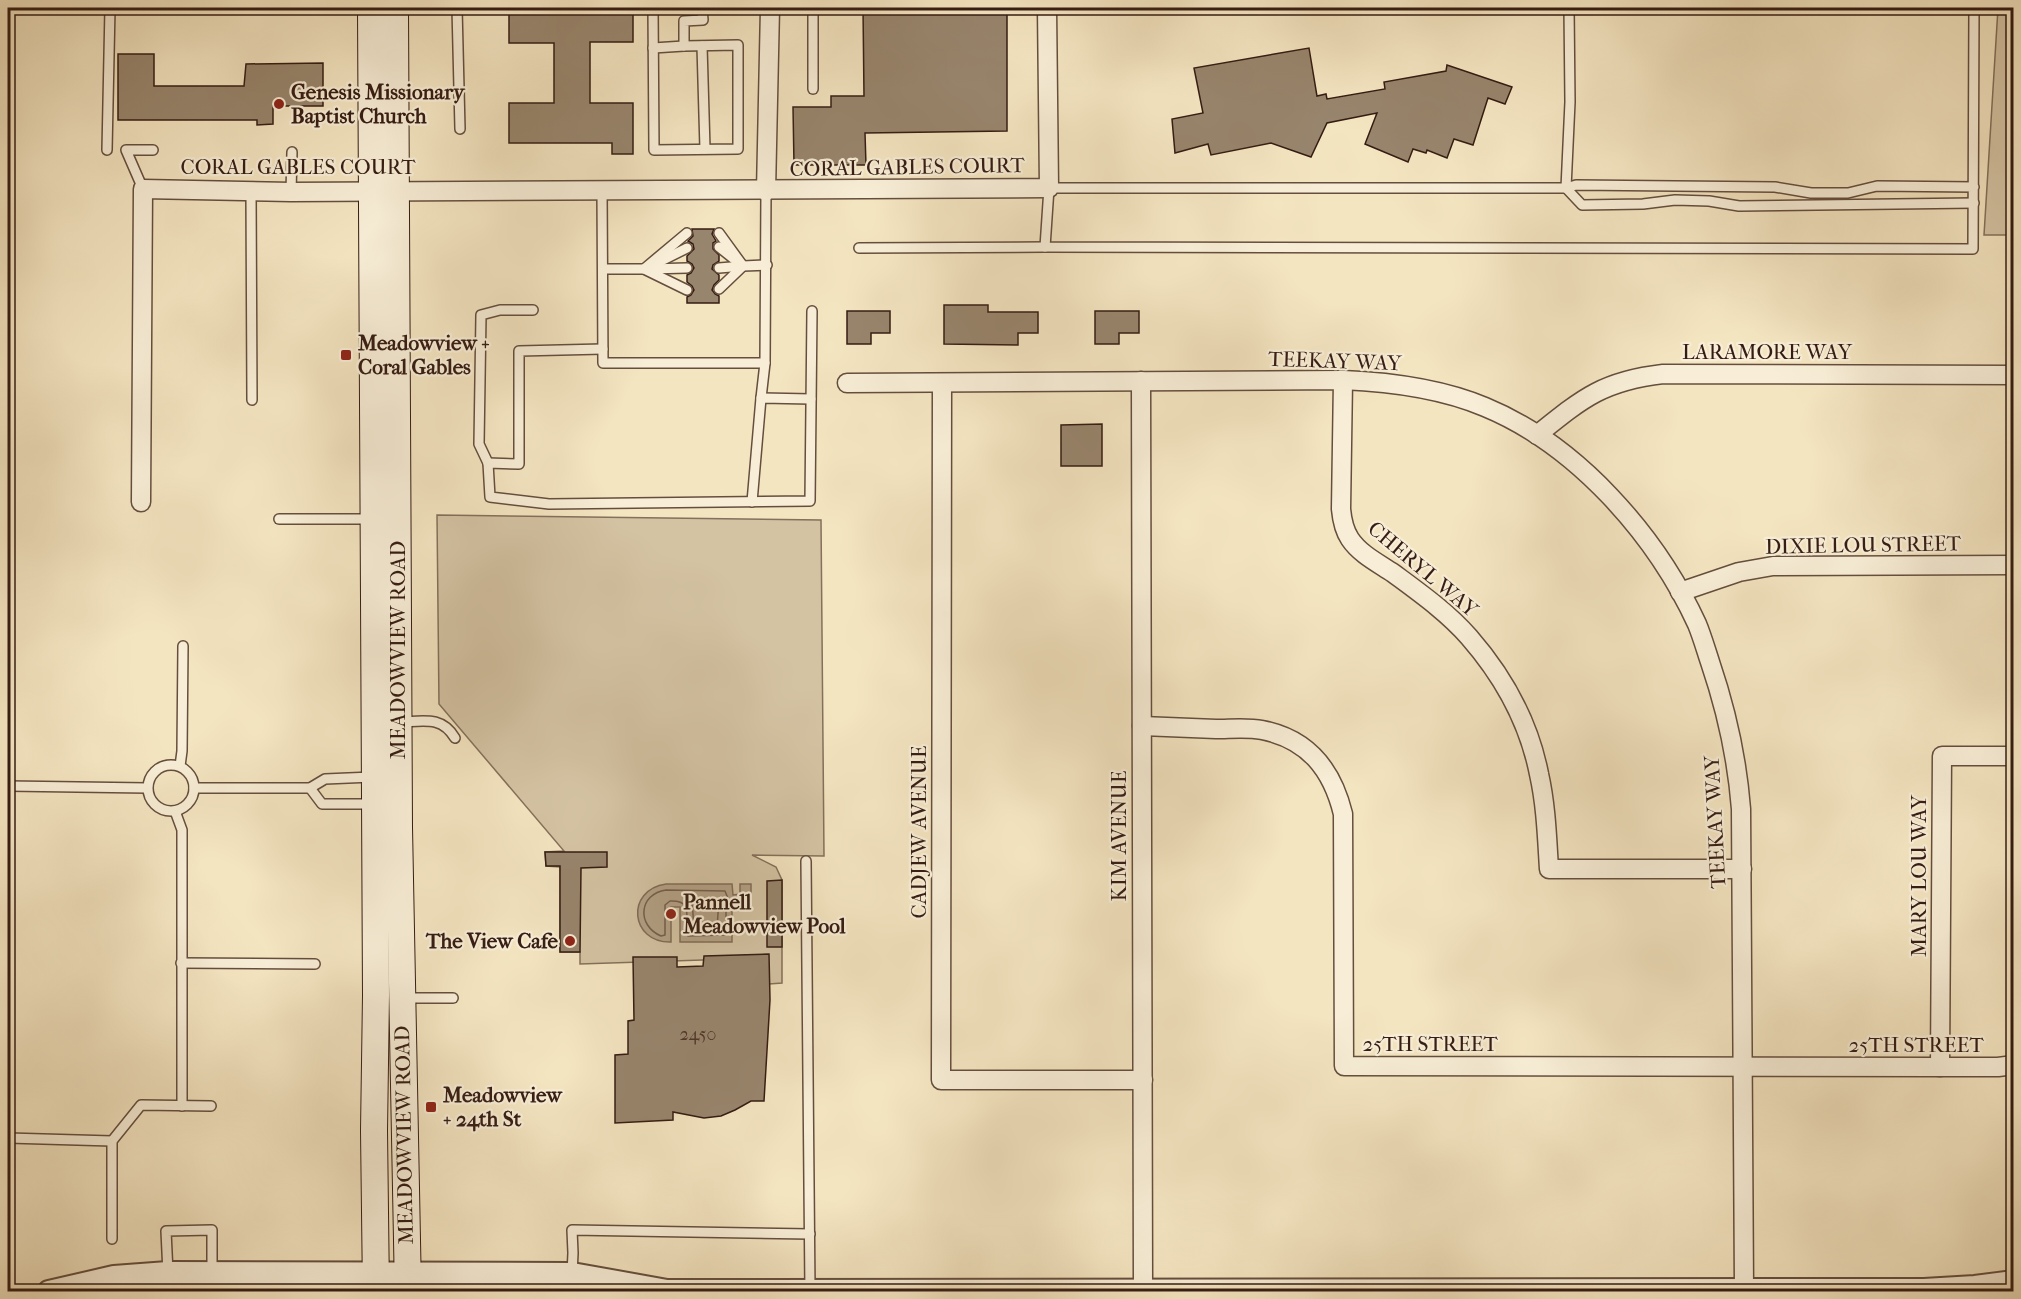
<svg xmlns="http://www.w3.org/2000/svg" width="2021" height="1299" viewBox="0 0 2021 1299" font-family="'IM FELL French Canon',serif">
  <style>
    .green { fill: #d4c3a3; stroke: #84705b; stroke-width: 1.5 }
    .water { fill: #b3a186; stroke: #816c58; stroke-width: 1.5 }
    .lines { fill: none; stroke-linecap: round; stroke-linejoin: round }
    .shore { stroke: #745e4c; stroke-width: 1.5 }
    .building { fill: #98856d; stroke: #351c13; stroke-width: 1.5 }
    .service-casing { stroke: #654e3e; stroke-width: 12 }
    .minor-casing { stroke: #654e3e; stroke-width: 21 }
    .tertiary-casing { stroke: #654e3e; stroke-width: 26 }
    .secondary-casing { stroke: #351c13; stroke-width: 28 }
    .service { stroke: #f8eed7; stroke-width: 9 }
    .minor { stroke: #f8eed7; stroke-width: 18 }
    .tertiary { stroke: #f8eed7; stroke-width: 22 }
    .secondary { stroke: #f8eed7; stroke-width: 26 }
    .poi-dot { fill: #8f2418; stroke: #f8eed7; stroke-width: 2 }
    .labels { text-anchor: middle; stroke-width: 4.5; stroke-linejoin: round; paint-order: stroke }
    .number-label { font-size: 18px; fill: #4e362a }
    .poi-label { font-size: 21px; font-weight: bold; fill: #351c13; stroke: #f8eed7; text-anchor: start }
    .street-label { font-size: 21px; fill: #351c13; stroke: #f8eed7 }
  </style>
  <rect width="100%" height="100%" fill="#f4e5c1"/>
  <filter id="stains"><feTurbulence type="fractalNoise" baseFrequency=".00333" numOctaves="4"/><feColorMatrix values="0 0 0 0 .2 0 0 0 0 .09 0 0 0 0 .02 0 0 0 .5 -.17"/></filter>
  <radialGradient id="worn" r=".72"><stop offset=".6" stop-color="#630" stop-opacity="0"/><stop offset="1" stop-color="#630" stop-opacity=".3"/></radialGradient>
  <g class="green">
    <path d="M1998 8H2013V235H1984Z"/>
    <path d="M437 515 821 520 824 856 752 855 776 867 782 880V983L769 984 766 958 580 964V952H560V867L546 866 545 852 564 851 439 704Z"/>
  </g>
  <path class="water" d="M666 884H732L733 895 740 894V884H751V907H732V942H680V907H671V942C630 943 625 890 666 884Z"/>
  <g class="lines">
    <g class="shore">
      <path d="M666 890 725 891 729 901 726 907V935L688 936C683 919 696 900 670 901L665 905V935L661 936C636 925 639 894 666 890Z"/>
      <path d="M695 898 719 899 717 928 694 927 692 901Z"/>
    </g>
  </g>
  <g class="building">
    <path d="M509 8H633V42H590V103H633V154H612V143H509V103H554V43H509Z"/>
    <path d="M863 8H1007V131L865 133 866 165H794L793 107H831V96H864Z"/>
    <path d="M1309 48 1317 96 1326 94 1327 99 1385 89 1384 82 1446 71 1447 65 1512 87 1505 104 1488 98 1473 145 1454 139 1447 158 1427 150 1426 153 1413 149 1408 162 1365 144 1377 113 1327 123 1311 157 1271 143 1211 155 1208 144 1175 153 1172 119 1203 113 1194 68Z"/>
    <path d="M118 54H154V86H244L246 64 323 63V106H273V124L257 125V120H118Z"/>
    <path d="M692 229H714L712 234 716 241 713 243V249L719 255V261L713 265 712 269 719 275V280L714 285 712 290 715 294 719 296V303H687V297L691 295 694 290 692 286 687 282V275L691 273 694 268 692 264 687 261V256L694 249 693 244 688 241 693 236Z"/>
    <path d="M944 305H988V312H1038V333H1018V345L944 344Z"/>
    <path d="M847 311H890V333H871V344H847Z"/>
    <path d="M1095 311H1139V333H1119V344H1095Z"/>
    <path d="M1102 424V466H1061V425Z"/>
    <path d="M545 852H607V867L581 868 580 952H560V866H546Z"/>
    <path d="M782 880V947H767V881Z"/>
    <path d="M769 954 770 1000 764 1101H751L735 1110 721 1116 704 1118 673 1112V1120L615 1123V1055L628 1054V1021L634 1020 633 957H677V967L703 966 704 956Z"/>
  </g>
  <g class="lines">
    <g class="service-casing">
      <g id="service">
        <path d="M457 8 460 129"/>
        <path d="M653 8 654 150 738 149V45L684 46V21L703 20 702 8"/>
        <path d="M1569 8 1570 102 1566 188 1582 205 1643 204 1675 200 1709 201 1739 206 1974 203"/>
        <path d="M1974 8C1974 88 1974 168 1973 249L1045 247 1049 188H1566L1576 185 1775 187 1811 193H1848L1877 186 1974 187"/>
        <path d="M702 46 705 149"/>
        <path d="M653 48 684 46"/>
        <path d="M813 89V8"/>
        <path d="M107 150 110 8"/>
        <path d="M143 189 126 150H153"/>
        <path d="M602 190 603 363H765"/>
        <path d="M251 192 252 400"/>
        <path d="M291 192 292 152"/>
        <path d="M719 233 743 266"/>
        <path d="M719 247 734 259"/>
        <path d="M859 248 1045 247"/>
        <path d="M657 263 687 248"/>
        <path d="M719 268 743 266"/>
        <path d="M603 269H644L687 290"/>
        <path d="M644 269 687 233"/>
        <path d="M649 269 687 268"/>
        <path d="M719 289 743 266 767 265"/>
        <path d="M603 349 519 351V464L488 463 490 497 549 504 810 501 812 311"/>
        <path d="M761 398 765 363 766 191"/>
        <path d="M488 463 479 444 481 315 500 310H533"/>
        <path d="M752 502 761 398 811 399"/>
        <path d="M279 519H371"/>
        <path d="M402 722C424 721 442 716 455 738"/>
        <path d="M8 731V786"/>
        <circle cx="171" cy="788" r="23"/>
        <path d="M180 766 182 751 183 646"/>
        <path d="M8 786 147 788"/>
        <path d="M194 788H310L325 779 372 777"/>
        <path d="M310 788 322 804H374"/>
        <path d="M175 811 182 830V1106"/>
        <path d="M806 861 810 1291"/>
        <path d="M181 963 315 964"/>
        <path d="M405 998H453"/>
        <path d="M8 1138 112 1141"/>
        <path d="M112 1239V1141L141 1105 211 1106"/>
        <path d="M168 1273 166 1231 212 1230V1273"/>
        <path d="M572 1274 573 1253 572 1230 810 1234"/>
      </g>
    </g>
    <g class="minor-casing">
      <g id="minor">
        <path d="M766 191 770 8"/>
        <path d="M1343 380 1341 509C1342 520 1344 530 1350 539 1360 554 1378 563 1393 573 1420 593 1447 612 1469 637 1503 676 1529 723 1539 774 1546 805 1547 837 1549 869H1742"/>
        <path d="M1141 381 1143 1291"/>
        <path d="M847 383 1343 380C1391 382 1440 388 1485 407 1577 445 1656 535 1697 624 1702 636 1706 650 1710 662 1727 712 1737 757 1741 809L1744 1290"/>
        <path d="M942 383 941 1080H1143"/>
        <path d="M1537 435C1583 398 1603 381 1663 374L2014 375"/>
        <path d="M141 502 143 189 291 192 1049 188 1047 8"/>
        <path d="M1680 592 1739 572 1773 566 2014 565"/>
        <path d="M1142 726C1166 727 1191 728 1216 729 1230 729 1247 727 1262 730 1308 739 1332 769 1343 814L1344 1066 1940 1067H1998L2014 1065"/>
        <path d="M1940 1067 1942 756H2014"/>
      </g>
    </g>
    <g class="tertiary-casing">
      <path id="tertiary" d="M49 1292 114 1277 168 1273 572 1274 667 1291 1924 1290 1975 1287 2014 1282"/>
    </g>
    <g class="secondary-casing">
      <g id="secondary">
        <path d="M371 8 376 995 374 1131 376 1292"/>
        <path d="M395 8 399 827 408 1292"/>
      </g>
    </g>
    <use href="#service" class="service"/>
    <use href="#minor" class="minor"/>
    <use href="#tertiary" class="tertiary"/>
    <use href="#secondary" class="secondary"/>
  </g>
  <g class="poi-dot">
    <circle cx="279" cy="104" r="6"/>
    <rect x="340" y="349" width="12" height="12" rx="3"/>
    <circle cx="671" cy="914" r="6"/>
    <circle cx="570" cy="941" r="6"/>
    <rect x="425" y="1101" width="12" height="12" rx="3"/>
  </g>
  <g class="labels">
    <g class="number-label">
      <text x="698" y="1040">2450</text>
    </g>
    <g class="poi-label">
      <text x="291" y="99">Genesis Missionary<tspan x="291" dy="24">Baptist Church</tspan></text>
      <text x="358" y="350">Meadowview +<tspan x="358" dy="24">Coral Gables</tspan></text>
      <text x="683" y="909">Pannell<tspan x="683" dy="24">Meadowview Pool</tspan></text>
      <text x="558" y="948" text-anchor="end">The View Cafe</text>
      <text x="443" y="1102">Meadowview<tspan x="443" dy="24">+ 24th St</tspan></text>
    </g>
    <g class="street-label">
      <text x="298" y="174">CORAL GABLES COURT</text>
      <text transform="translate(907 167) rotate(-1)" y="7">CORAL GABLES COURT</text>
      <text x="1767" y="359">LARAMORE WAY</text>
      <text transform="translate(1335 361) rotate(2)" y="7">TEEKAY WAY</text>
      <text transform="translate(1863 545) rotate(-1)" y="7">DIXIE LOU STREET</text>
      <text transform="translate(1423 569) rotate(40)" y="7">CHERYL WAY</text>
      <text transform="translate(398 650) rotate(-90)" y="7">MEADOWVIEW ROAD</text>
      <text transform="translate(1715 822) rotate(-93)" y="7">TEEKAY WAY</text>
      <text transform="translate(919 832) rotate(-90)" y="7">CADJEW AVENUE</text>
      <text transform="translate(1119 836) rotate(-90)" y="7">KIM AVENUE</text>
      <text transform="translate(1919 876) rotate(-90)" y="7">MARY LOU WAY</text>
      <text x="1430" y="1051">25TH STREET</text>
      <text x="1916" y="1052">25TH STREET</text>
      <text transform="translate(404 1135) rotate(-91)" y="7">MEADOWVIEW ROAD</text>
    </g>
  </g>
  <rect width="2021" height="1299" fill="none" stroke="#f4e5c1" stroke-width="30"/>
  <rect x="9" y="9" width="2003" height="1281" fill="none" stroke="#351c13" stroke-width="3"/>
  <rect x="15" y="15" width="1991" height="1269" fill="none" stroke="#351c13" stroke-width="1.5"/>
  <rect width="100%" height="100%" filter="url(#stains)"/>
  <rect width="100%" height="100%" fill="url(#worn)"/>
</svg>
